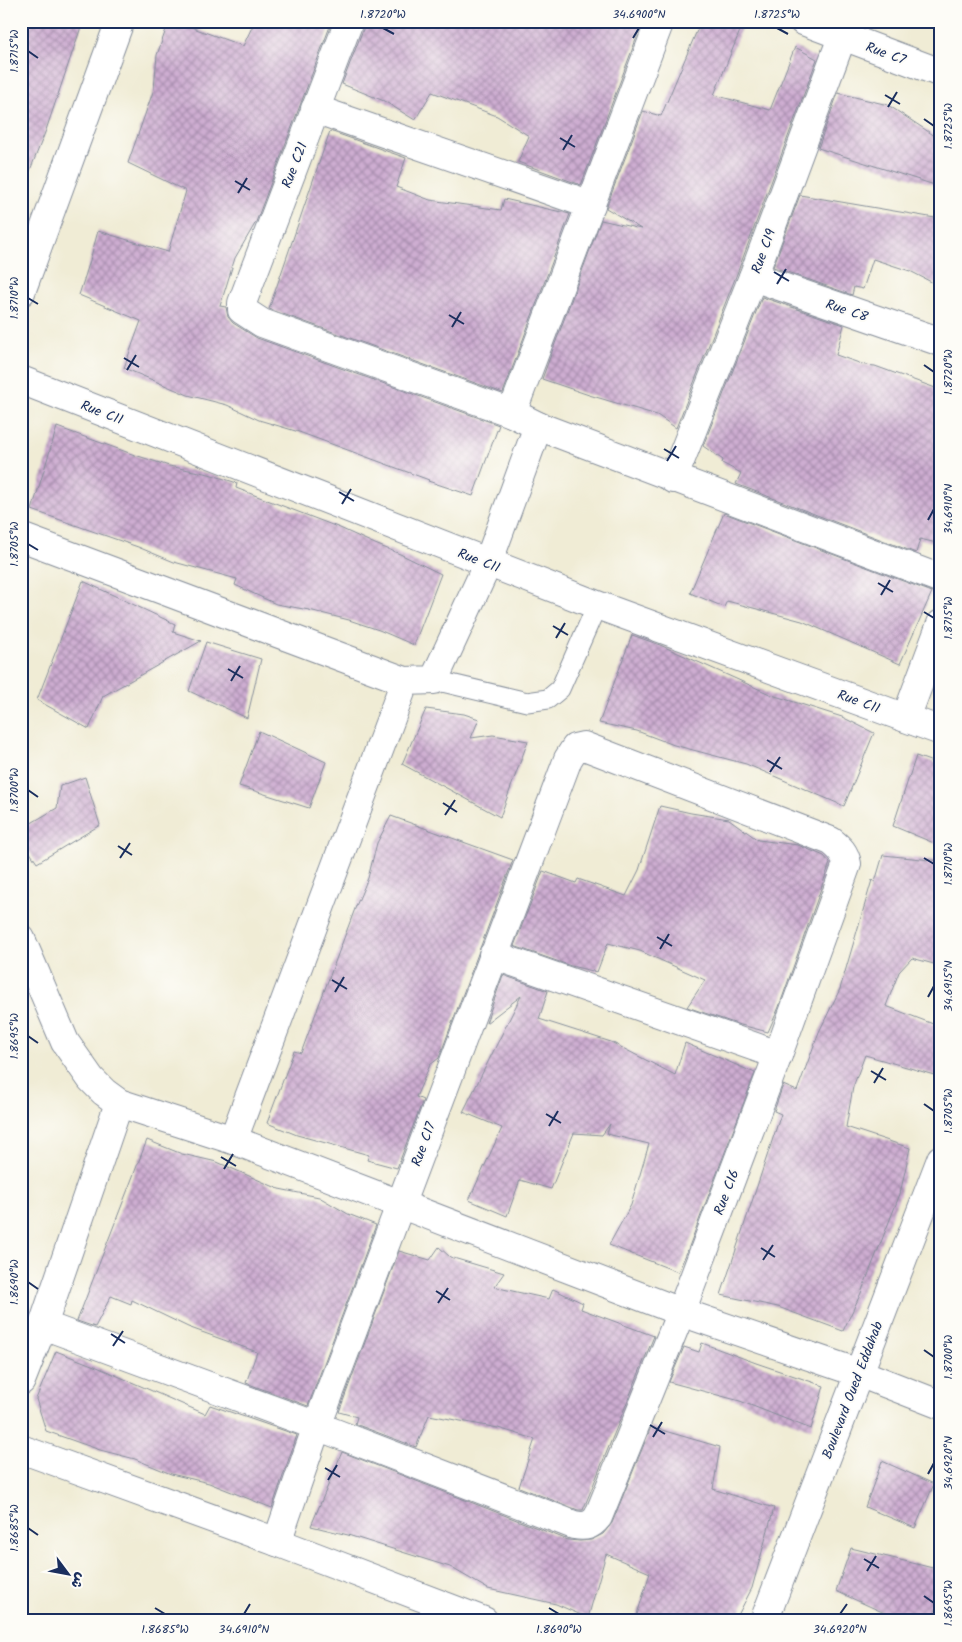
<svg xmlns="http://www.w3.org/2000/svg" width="962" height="1642" viewBox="0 0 962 1642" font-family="Kalam,'Playpen Sans Arabic',sans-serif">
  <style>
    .building { fill: url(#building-cross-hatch) }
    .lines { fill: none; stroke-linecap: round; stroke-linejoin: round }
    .service-casing { stroke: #868e9a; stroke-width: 21 }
    .minor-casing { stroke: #868e9a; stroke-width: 30 }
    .tertiary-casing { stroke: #868e9a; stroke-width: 30 }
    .service { stroke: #fff; stroke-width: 19 }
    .minor { stroke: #fff; stroke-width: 28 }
    .tertiary { stroke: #fff; stroke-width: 28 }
    .ticks { fill: none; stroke: #1b2f5e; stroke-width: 2 }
    .labels { text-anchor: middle; stroke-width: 4; stroke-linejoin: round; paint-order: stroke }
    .street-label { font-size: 14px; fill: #1b2f5e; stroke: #fdfcf7 }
    .neatline { fill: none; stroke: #1b2f5e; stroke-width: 2 }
    .ticks-label { font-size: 12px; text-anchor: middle; fill: #1b2f5e }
  </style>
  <defs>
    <pattern id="building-cross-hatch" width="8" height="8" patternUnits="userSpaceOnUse" patternTransform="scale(1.25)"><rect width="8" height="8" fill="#ceadd1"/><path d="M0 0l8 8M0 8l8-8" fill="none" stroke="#a68dad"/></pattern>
  </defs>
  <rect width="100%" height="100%" fill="#fdfcf7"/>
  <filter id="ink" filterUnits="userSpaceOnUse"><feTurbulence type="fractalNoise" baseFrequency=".02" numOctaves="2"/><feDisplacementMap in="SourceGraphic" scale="10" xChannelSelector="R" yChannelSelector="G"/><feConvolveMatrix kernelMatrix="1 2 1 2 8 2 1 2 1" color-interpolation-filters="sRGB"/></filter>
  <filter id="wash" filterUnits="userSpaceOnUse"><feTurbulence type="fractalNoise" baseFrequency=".0096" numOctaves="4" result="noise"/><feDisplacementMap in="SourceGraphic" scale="20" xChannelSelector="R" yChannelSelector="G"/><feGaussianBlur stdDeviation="1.12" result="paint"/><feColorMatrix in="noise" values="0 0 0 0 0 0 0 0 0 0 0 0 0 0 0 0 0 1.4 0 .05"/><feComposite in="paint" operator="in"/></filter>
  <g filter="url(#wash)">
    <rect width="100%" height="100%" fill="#f0ecd5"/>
    <g id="blocks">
      <g class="building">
        <path d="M21 21H83L46 130 23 188H21Z"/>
        <path d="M169 21H174L243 46 255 21H332L256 222 235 258 220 306 226 307 228 317 233 323 257 338 499 425 473 496 428 481 429 480 299 432 259 420 227 405 188 395 124 368 141 321 79 295 89 264 98 231 168 252 186 191 128 163 154 89 157 55Z"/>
        <path d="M364 21H643L581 185 518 162 529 136 497 116 432 92 415 120 384 101 342 84 364 27Z"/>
        <path d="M701 21H744L714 95 770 110 795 47 817 59 738 271 676 428 657 415 589 395 542 379 601 220 641 229 606 208 643 111 661 116Z"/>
        <path d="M838 93 888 105 941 140V187L818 148Z"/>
        <path d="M330 131 406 158 396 187 430 200 501 210 504 199 570 214 503 393 269 309Z"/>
        <path d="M800 195 941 219V287L910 271 873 259 863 289 854 287 852 295 773 267Z"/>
        <path d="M762 297 844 325 836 355 865 365 875 366 941 390V544L920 539 916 553 736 484 741 473 722 463 723 460 703 446Z"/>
        <path d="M57 427 132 454 169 466 209 474 237 483 236 488 340 528 375 544 400 554 441 574 414 645 379 630 349 620 309 610 276 604 235 585 237 579 174 562 138 547 32 510Z"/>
        <path d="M724 513 932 592 900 664 802 621 727 601 724 607 690 593Z"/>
        <path d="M83 581 175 624 173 632 201 641 103 696 89 729 37 700Z"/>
        <path d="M632 635 660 645 772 695 842 717 874 733 844 806 746 764 674 745 637 731 599 723Z"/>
        <path d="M206 642 261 659 247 718 189 691Z"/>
        <path d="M426 709 464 714 479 719 471 738 493 735 528 741 500 817 402 764Z"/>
        <path d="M259 731 326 762 309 808 239 786Z"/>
        <path d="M916 756 941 765V846L893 826Z"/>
        <path d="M85 777 100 825 37 863 21 839V829L57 808 60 786Z"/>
        <path d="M660 806 691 813 729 819 758 840 798 845 824 856 830 863 779 1007 768 1032 737 1024 687 1007 705 980 640 951 608 943 597 972 571 966 514 946 543 871 576 883 578 879 626 896 639 870Z"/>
        <path d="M391 816 513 860 439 1058 430 1065 416 1097 423 1100 397 1168 367 1160 369 1155 297 1135 267 1123 294 1051 301 1053 356 906 368 878 377 843Z"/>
        <path d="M883 855 941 861V966L912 958 899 972 886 1006 941 1027V1077L865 1055 853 1087 846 1127 910 1148 900 1194 861 1293 843 1331 778 1307 721 1295 781 1114 774 1111 783 1085 797 1091 819 1032 840 989 872 880 875 882Z"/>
        <path d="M503 975 548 991 539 1019 611 1042 675 1075 685 1043 755 1073 687 1252 678 1272 609 1245 631 1205 649 1144 607 1134 610 1124 602 1135 574 1133 551 1189 520 1180 507 1216 469 1200 502 1128 463 1112 521 996 486 1023Z"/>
        <path d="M147 1140 182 1154 217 1162 279 1189 319 1197 348 1214 376 1225 308 1406 246 1383 257 1352 188 1327 132 1300 131 1304 111 1296 95 1327 77 1321Z"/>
        <path d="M439 1247 450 1257 504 1273 494 1287 549 1299 553 1289 583 1303 581 1309 654 1336 583 1510H578L519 1487 535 1439 498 1428 429 1415 416 1447 355 1424 357 1417 339 1412 399 1251 430 1260Z"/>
        <path d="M702 1343 756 1363 824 1386 811 1429 740 1401 669 1382 684 1347 699 1352Z"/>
        <path d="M56 1351 97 1367 205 1414 210 1405 297 1435 272 1508 209 1483 171 1474 135 1459 100 1450 46 1431 36 1399Z"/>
        <path d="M651 1427 720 1447 713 1489 774 1508 752 1588 735 1621H635L650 1573 606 1554 588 1618 556 1604 488 1589 450 1567 348 1535 311 1526 342 1452 568 1540 580 1541 591 1540 603 1534 612 1523Z"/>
        <path d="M882 1461 934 1484 915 1528 865 1507Z"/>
        <path d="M851 1548 941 1570V1598L931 1621H902L836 1591Z"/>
      </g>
    </g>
  </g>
  <g filter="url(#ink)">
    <use href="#blocks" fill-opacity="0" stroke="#868e9a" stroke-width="1"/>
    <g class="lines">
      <g class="service-casing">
        <path id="service" d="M434 680 527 702 548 699 560 689 597 605"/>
      </g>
      <g class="minor-casing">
        <g id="minor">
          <path d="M349 21 242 303V310L262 323 512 413"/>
          <path d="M803 21 941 73"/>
          <path d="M315 109 591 205"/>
          <path d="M753 277 941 342"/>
          <path d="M21 292 120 21"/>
          <path d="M21 380 597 605 941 731"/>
          <path d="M538 426 941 579"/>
          <path d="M673 479 753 277 848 21"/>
          <path d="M21 537 405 681 434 680 488 563 538 426 512 413 660 21"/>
          <path d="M906 718 941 624"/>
          <path d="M21 939 65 1042 91 1079 104 1092 119 1103 43 1325 21 1381"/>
          <path d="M493 955 778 1055"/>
          <path d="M119 1103 233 1140 681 1312 859 1373 941 1405"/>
          <path d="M233 1140 405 681"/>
          <path d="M43 1325 317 1426 574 1525C585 1527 591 1526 598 1517L681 1312 778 1055 847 864C845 853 840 848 831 841L584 746 575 748 568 759 317 1426 277 1542"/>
          <path d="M21 1449 277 1542 484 1621"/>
        </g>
      </g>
      <g class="tertiary-casing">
        <path id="tertiary" d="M764 1621 941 1159"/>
      </g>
      <use href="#service" class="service"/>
      <use href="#minor" class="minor"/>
      <use href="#tertiary" class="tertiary"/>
    </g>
  </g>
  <path class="ticks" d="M383 28 394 34M777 28 788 34M633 38 639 28M28 51 38 58M885 95 900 104M888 107 897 92M924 119 934 126M560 138 575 147M563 150 572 135M235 181 250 190M238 193 247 178M774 272 789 281M777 284 786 269M28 298 38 304M449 315 464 324M452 327 461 312M124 358 139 367M924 365 934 372M127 370 136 355M664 449 679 458M667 461 676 446M339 492 354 501M342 504 351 489M928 520 934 509M28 544 38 550M878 583 893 592M881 595 890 580M924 612 934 618M553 626 568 635M556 638 565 623M228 669 243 678M231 681 240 666M767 760 782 769M770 772 780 757M28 790 38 797M443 803 457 812M445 815 455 800M118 846 132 855M120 858 130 843M924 858 934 864M657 937 672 946M660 949 669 934M332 980 347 989M335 992 344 977M928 997 934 986M28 1036 38 1043M871 1071 886 1080M874 1083 883 1068M924 1104 934 1111M546 1114 561 1123M549 1126 558 1111M221 1157 236 1166M224 1169 233 1154M761 1248 775 1257M763 1260 773 1245M28 1282 38 1289M436 1291 450 1300M438 1303 448 1288M111 1334 125 1343M113 1346 123 1331M924 1350 934 1357M650 1425 665 1434M653 1437 662 1422M325 1468 340 1477M928 1474 934 1463M328 1480 337 1465M28 1528 38 1535M864 1559 879 1568M867 1571 876 1556M924 1596 934 1603M155 1608 165 1614M549 1608 559 1614M244 1614 250 1604M840 1614 847 1604"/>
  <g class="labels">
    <g class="street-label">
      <text transform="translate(886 53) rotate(20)" y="5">Rue C7</text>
      <text transform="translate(294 165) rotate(-69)" y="5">Rue C21</text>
      <text transform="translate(763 251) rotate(-70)" y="5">Rue C19</text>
      <text transform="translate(847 310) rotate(19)" y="5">Rue C8</text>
      <text transform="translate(102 412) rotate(21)" y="5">Rue C11</text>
      <text transform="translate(479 560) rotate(21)" y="5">Rue C11</text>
      <text transform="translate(859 701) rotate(20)" y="5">Rue C11</text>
      <text transform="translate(423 1144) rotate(-70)" y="5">Rue C17</text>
      <text transform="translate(726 1192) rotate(-69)" y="5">Rue C16</text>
      <text transform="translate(852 1390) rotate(-69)" y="5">Boulevard Oued Eddahab</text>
    </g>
  </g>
  <rect width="962" height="1642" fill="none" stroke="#fdfcf7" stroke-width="55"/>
  <g transform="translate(68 1574) rotate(122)" stroke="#fdfcf7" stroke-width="4" paint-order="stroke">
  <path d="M0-4L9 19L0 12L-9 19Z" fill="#1b2f5e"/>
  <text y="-8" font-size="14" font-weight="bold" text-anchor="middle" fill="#1b2f5e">ش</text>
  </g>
  <rect x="28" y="28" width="906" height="1586" class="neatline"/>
  <g class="ticks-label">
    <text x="383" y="18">1.8720°W</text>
    <text x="639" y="18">34.6900°N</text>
    <text x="777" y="18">1.8725°W</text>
    <text transform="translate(14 51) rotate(-90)" y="4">1.8715°W</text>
    <text transform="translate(948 126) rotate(-90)" y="4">1.8725°W</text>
    <text transform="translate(14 298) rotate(-90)" y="4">1.8710°W</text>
    <text transform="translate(948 372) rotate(-90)" y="4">1.8720°W</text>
    <text transform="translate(948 509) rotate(-90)" y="4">34.6910°N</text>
    <text transform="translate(14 544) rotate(-90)" y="4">1.8705°W</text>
    <text transform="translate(948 618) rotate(-90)" y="4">1.8715°W</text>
    <text transform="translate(14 790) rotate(-90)" y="4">1.8700°W</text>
    <text transform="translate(948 864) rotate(-90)" y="4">1.8710°W</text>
    <text transform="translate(948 986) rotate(-90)" y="4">34.6915°N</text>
    <text transform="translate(14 1036) rotate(-90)" y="4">1.8695°W</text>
    <text transform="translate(948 1111) rotate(-90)" y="4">1.8705°W</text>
    <text transform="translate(14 1282) rotate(-90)" y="4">1.8690°W</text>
    <text transform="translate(948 1357) rotate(-90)" y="4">1.8700°W</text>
    <text transform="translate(948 1463) rotate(-90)" y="4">34.6920°N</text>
    <text transform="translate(14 1528) rotate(-90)" y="4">1.8685°W</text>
    <text transform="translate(948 1603) rotate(-90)" y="4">1.8695°W</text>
    <text x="165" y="1633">1.8685°W</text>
    <text x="244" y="1633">34.6910°N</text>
    <text x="559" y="1633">1.8690°W</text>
    <text x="840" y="1633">34.6920°N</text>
  </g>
</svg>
